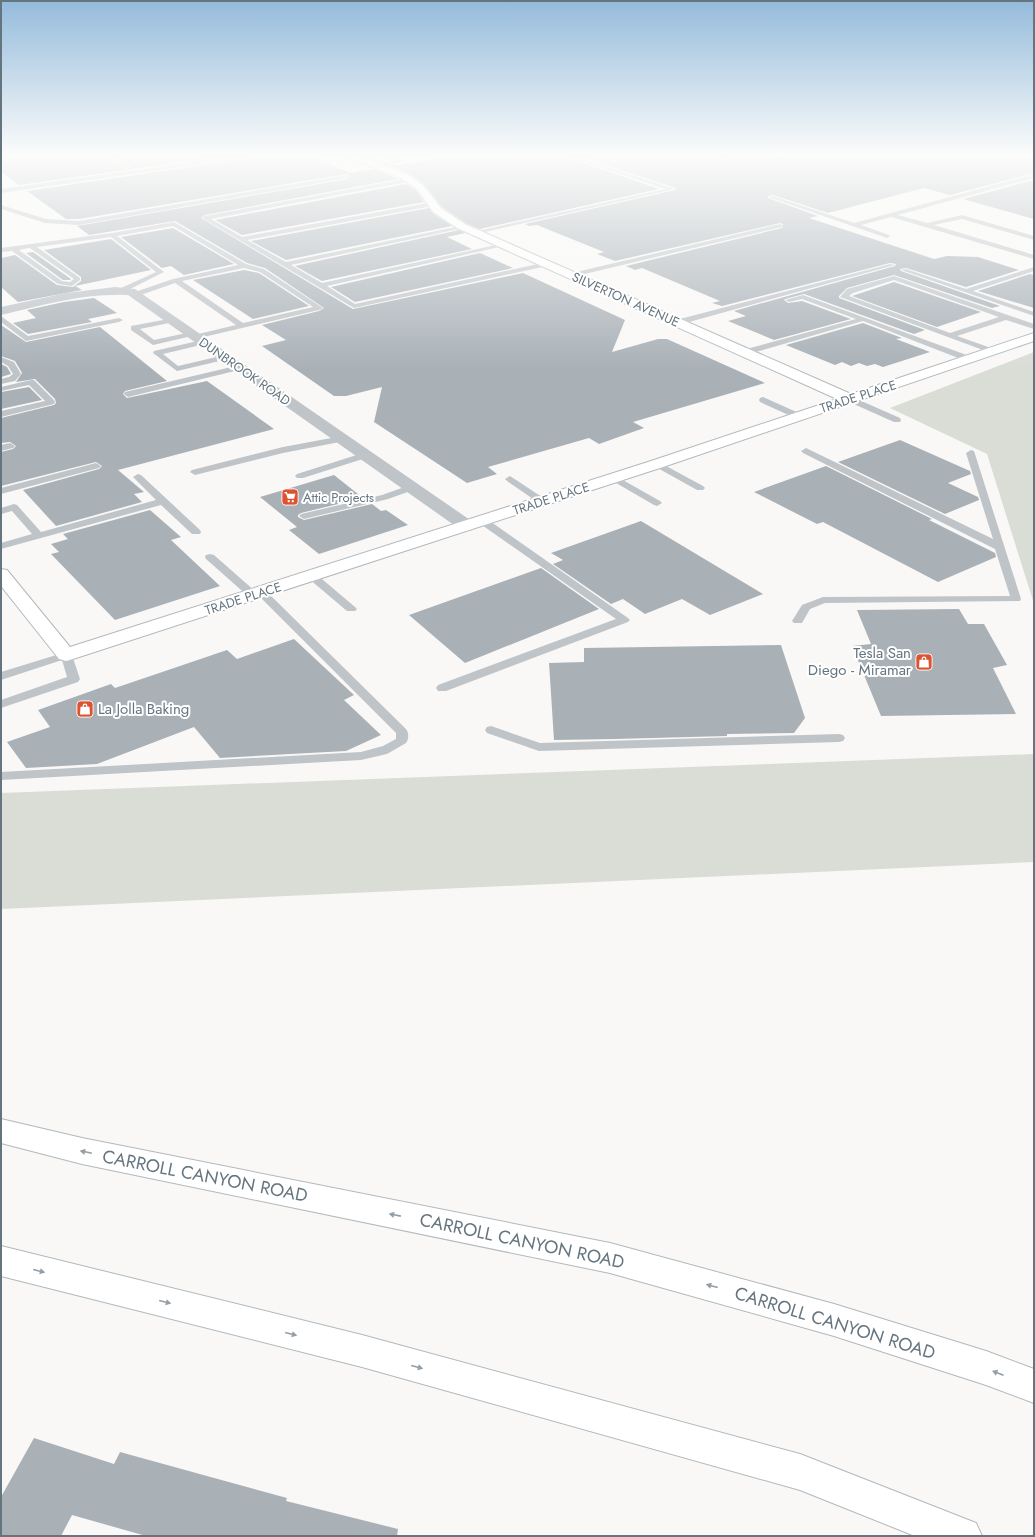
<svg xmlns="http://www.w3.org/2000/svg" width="1035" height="1537" viewBox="0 0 1035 1537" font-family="Jost,sans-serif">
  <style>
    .green { fill: #d9ddd5 }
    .building { fill: #a9b1b7 }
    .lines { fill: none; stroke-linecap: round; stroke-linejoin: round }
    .secondary-casing { stroke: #b2b8bc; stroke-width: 2 }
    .lane { fill: #bfc4c8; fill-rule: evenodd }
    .street { fill: #bfc4c8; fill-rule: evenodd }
    .secondary { fill: #fff; fill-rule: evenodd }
    .rail { stroke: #a1a8ad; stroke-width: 1.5; stroke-dasharray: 3 1.5; stroke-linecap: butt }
    .oneway { fill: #939ea6 }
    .labels { text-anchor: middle; stroke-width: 4; stroke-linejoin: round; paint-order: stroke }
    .far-street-label { font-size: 13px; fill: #657580; stroke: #fff }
    .far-poi-label { font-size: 13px; fill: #657580; stroke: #fff; text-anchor: start }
    .poi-label { font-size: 15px; fill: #657580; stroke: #fff; text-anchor: end }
    .near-street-label { font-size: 18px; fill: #657580; stroke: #fff }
  </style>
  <rect width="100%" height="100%" fill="#f9f8f6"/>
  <g class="green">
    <path d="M1034 352V604L987 454 890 408Z"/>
    <path d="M1034 754V862L1 909V793Z"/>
  </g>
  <g class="building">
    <path d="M1 154H103L126 169 132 167 112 154H240L19 185 1 172Z"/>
    <path d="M262 154H308L350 173 374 169 398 179 205 215 201 218 353 309 523 273 625 320 612 352 658 339H667L765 383 633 422 644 428 599 444 589 438 488 467 497 474 467 483 374 422 382 387 346 396H334L262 346 286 340 262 325 319 311 324 308 265 268 247 263 175 221 89 235 77 226 348 179 349 175 346 174 79 219H66L27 191 258 157Z"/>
    <path d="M466 154H560L561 155 659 189 480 229 466 223 442 207 424 184 408 173 391 166Z"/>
    <path d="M572 154H710L711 155 729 161 733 157 723 154H1014L1034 158V173L950 195 924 188 828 213 773 195 768 196V198L818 216 809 218 934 259 947 256 978 257 1019 270 966 287 906 268 900 269 901 271 1000 306 992 308 894 275 847 288 839 296V298L925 330 914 334 804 294 785 299 784 300 788 303 802 301 851 319 774 340 728 321 746 316 734 311 895 266 896 264 890 263 722 306 712 303 720 301 642 268 635 270 626 266 782 228 783 224 780 223 615 261 597 254 604 252 537 225 529 226 525 224 675 190 676 188Z"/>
    <path d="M1034 180V219L963 199Z"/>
    <path d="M406 184 416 190 424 202 242 235 215 220Z"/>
    <path d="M429 208 432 213 452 226 286 260 251 241Z"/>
    <path d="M173 228 234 264 184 275 171 266 162 268 121 237Z"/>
    <path d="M459 230 465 233 447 237 472 249 322 281 295 266Z"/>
    <path d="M111 239 151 270 75 286 82 290 18 302 1 287V258L15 255 57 285 73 287 81 281V277L44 250Z"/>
    <path d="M33 252 71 279 70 280H63L26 253Z"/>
    <path d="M480 253 513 268 355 302 331 287Z"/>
    <path d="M244 270 259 273 309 306 253 319 193 280Z"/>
    <path d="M1030 274 1034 275V308L978 291Z"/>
    <path d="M894 282 981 312 937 327 852 296Z"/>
    <path d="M94 298 117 313 88 319 92 322 28 334 13 323 36 318 27 310 64 302Z"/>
    <path d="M863 323 902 338 896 339 930 352 883 367 875 364 867 366 859 363 851 366 842 362 835 365 786 345Z"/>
    <path d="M1 325 26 342 100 327 167 381 125 391 123 394 127 398 207 381 274 429 118 470 144 492 134 494 142 502 56 526 23 490 99 469 102 466 96 462 1 486V452L13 449 16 446 10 442 1 443V418L54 405 56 403 55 399 35 379 16 382 22 373 15 361 1 356Z"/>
    <path d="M1 364 7 367 11 374 1 377Z"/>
    <path d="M29 387 42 400 1 409V392Z"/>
    <path d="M900 440 970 471 971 474 948 483 978 497 979 500 945 514 838 462Z"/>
    <path d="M826 466 932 519 929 520 995 553 996 557 938 582 823 522 817 524 754 492Z"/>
    <path d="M334 475 363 498 301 513 298 515V517L304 520 372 504 381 511 386 510 408 525 319 554 289 530 297 527 260 497Z"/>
    <path d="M150 510 181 537 171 540 220 586 115 620 51 554 59 552 51 544 68 539 63 534Z"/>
    <path d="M641 521 763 594 710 615 682 599 645 614 623 599 611 604 553 564 563 560 551 553Z"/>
    <path d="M541 568 599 609 465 663 409 615Z"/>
    <path d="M959 609 968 624H984L1007 665 993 668 1016 714 881 716 852 646 871 644 857 610Z"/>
    <path d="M294 639 354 695 344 700 381 735 346 751 220 758 194 727 97 764 26 768 7 742 50 727 38 710 111 684 115 688 227 650 237 659Z"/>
    <path d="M781 645 805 718 794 733 727 734V736L615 739 554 740 549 663 584 662V648Z"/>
    <path d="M34 1438 114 1464 120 1452 287 1498 286 1501 398 1529 397 1536H146L72 1515 61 1536H1V1497Z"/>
  </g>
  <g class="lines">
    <g class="secondary-casing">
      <g id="secondary">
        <path d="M343 154H355L407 174 423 185 441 208 465 224 851 394 1034 333V341L663 467 73 659 66 661 59 659 1 586V569L7 570 70 647 651 461 837 399 457 228 433 212 417 189 401 178 345 156Z"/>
        <path d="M1 1119 82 1138 610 1243 834 1304 986 1351 1034 1369V1403L986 1385 834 1336 610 1273 82 1164 1 1143Z"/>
        <path d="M1 1246 362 1335 800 1454 976 1523 982 1536H915L800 1490 362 1367 1 1276Z"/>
      </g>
    </g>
    <g class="lane">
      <path d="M104 154H110L131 167 126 168Z"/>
      <path d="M249 154H261L258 156 1 193V189Z"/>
      <path d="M375 154H386L406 161 380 167 377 165 378 164 396 161 382 156 360 160 357 158Z"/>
      <path d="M561 154H568L675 189 476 234 475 233 478 231 665 189Z"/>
      <path d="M711 154H719L732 158 729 160Z"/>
      <path d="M1027 154H1034V157L1028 155Z"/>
      <path d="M1034 174V178L898 215 927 223 962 215 1034 236V240L962 219 934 225 1034 255V259L891 217 861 225 889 235 890 236 887 238 768 197 773 196 854 223Z"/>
      <path d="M346 175 348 176V178L79 225 45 223 1 209V205L46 219 79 221Z"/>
      <path d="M410 178 412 179V181L211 219 242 237 433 202 436 204 433 206 247 240 286 262 465 225 468 227 291 265 322 283 505 243 508 245 327 286 355 304 547 262 550 264 547 266 354 308 202 218 205 216Z"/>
      <path d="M174 222 246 264 264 269 323 308 319 310 195 339H192V336L153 345 131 330V326L174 318V322L140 329 154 340 191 332H194V335L236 325 175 283 135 297 131 295 132 293 173 279 238 265 173 226 117 236 164 272 122 293 118 291 119 289 156 272 111 237 37 247 80 278V280L72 286 58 284 12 251 1 252V248L112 233ZM29 248H30L74 279 70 282 62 281 19 250ZM244 268 260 272 313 307 243 323 182 281Z"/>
      <path d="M780 224 782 225V227L572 277 569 275 572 273Z"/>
      <path d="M890 264 895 265 682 324H676L675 322 676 320Z"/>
      <path d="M1034 267V271L973 291 1034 312V316L901 270 906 269 966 289Z"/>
      <path d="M894 276 1034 324V329L1006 320 957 336 994 349 995 351 991 353 840 297 847 289ZM894 280 999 317 950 333 849 296 853 293Z"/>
      <path d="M803 295 972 357 973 359 969 361H966L863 321 749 354H743V350L856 319 802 299 789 302 785 300Z"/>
      <path d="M1 316 28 336 119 318 123 320 119 322 26 341 1 322Z"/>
      <path d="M202 340 206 342 205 344 163 354 178 366 225 355 229 357 228 359 177 371 153 353 154 351Z"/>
      <path d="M1 357 14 362 21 374 15 381 1 384V379L9 377 13 374 8 366 1 362Z"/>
      <path d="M240 365H243V369L128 397 124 394 125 392Z"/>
      <path d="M31 380H34L54 400 55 402 54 404 1 417V411L45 401 29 385 1 391V387Z"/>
      <path d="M850 396 900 418 901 420 900 422H894L847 401 846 399 847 397Z"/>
      <path d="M763 397 801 414 802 416 801 418H795L760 402 759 400 760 398Z"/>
      <path d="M342 436 346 439 345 441 283 453 195 475 190 472 192 470 283 447Z"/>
      <path d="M10 443 15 446 13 448 1 451V445Z"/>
      <path d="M806 448 993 539 966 453 971 450 974 451 1021 599 1020 601 825 603 810 609 802 623H794L792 621 802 605 823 597 1010 596 995 549 803 453 801 451Z"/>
      <path d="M366 452 369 453 371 455 369 457 303 478H297L295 476 297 474Z"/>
      <path d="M657 461 703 486 705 488 703 490H697L654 466 652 464 654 462Z"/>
      <path d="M96 463 101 466 99 468 1 494V488Z"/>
      <path d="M138 474 141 475 200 530 201 532 200 534H192L161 505 1 549V543L32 534 12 511 1 514V508L14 504 17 505 41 532 156 500 133 477Z"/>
      <path d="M614 475 660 501 662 503 657 506 654 505 611 480 609 478 611 476Z"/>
      <path d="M510 476 545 499 547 501 545 503H539L507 481 505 479Z"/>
      <path d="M413 484 416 485 418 487 416 489 388 499 304 519 299 516 301 514 382 495Z"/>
      <path d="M483 518 487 519 628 618 630 620 628 622 446 691H438L436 688 438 685 616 619 479 523 478 521Z"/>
      <path d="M210 554 214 555 256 592 261 589 265 590 406 729C409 733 409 739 406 743L387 754 361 760 1 780V772L361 752 383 746 396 739V733L258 595 253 598 249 597 206 559 205 557 206 555Z"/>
      <path d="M312 573 316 574 355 607 357 609 355 611H347L308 578 307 576Z"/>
      <path d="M66 652 70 653 72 655 80 679 78 682 1 708V700L67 677 62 660 1 680V672Z"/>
      <path d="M491 726 540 743 839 734 843 735 845 738 843 741 839 742 539 751 487 733 485 730 487 727Z"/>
    </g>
    <path class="street" d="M115 287 135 289 473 522 475 526 473 530 467 531 461 530 128 295C84 293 43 305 1 315V307L66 293Z"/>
    <use href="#secondary" class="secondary"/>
    <path class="rail" d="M772 161 804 154"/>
  </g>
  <defs><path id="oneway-solid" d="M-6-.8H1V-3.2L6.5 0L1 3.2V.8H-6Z"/></defs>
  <g class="oneway">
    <use href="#oneway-solid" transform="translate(86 1152) rotate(-168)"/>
    <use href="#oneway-solid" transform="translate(395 1215) rotate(-169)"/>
    <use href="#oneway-solid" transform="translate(39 1271) rotate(14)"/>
    <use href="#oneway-solid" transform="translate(712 1286) rotate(-165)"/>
    <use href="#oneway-solid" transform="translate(165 1302) rotate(14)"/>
    <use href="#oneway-solid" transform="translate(291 1334) rotate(14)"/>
    <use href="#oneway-solid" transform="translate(417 1367) rotate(15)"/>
    <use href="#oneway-solid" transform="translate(998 1373) rotate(-159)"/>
  </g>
  <linearGradient id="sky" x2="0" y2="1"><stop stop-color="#94bbdb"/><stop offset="0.42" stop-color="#fcfcfb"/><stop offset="1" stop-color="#fcfcfb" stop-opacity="0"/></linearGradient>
  <rect width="1035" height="369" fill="url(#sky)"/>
  <defs>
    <g id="supermarket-square" transform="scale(0.9)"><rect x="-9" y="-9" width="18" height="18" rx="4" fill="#dd5231" stroke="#fff"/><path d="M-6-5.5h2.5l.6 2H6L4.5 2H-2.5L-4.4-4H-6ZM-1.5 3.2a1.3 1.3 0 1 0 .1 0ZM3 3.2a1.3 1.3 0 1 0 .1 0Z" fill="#fff"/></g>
    <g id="shop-square" transform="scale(0.9)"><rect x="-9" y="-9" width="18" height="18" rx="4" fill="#dd5231" stroke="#fff"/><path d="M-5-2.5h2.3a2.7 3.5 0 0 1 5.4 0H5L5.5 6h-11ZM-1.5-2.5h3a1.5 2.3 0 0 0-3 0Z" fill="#fff"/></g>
  </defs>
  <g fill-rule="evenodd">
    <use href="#supermarket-square" x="290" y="497"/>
    <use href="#shop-square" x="924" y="662"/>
    <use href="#shop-square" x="85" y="709"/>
  </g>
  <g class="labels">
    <g class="far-street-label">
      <text transform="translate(626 299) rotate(24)" y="5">SILVERTON AVENUE</text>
      <text transform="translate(245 371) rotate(35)" y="5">DUNBROOK ROAD</text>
      <text transform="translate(858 396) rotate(-18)" y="5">TRADE PLACE</text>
      <text transform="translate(551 498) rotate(-18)" y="5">TRADE PLACE</text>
      <text transform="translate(243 598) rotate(-18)" y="5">TRADE PLACE</text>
    </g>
    <g class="far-poi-label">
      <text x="303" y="502">Attic Projects</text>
    </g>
    <g class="poi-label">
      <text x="911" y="658">Tesla San<tspan x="911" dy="17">Diego - Miramar</tspan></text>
      <text x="98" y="714" text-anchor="start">La Jolla Baking</text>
    </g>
    <g class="near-street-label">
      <text transform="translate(205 1176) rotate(11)" y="6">CARROLL CANYON ROAD</text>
      <text transform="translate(522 1241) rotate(12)" y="6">CARROLL CANYON ROAD</text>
      <text transform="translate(835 1323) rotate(17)" y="6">CARROLL CANYON ROAD</text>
    </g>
  </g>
  <rect width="1035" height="1537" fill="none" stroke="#657580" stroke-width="4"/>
</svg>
